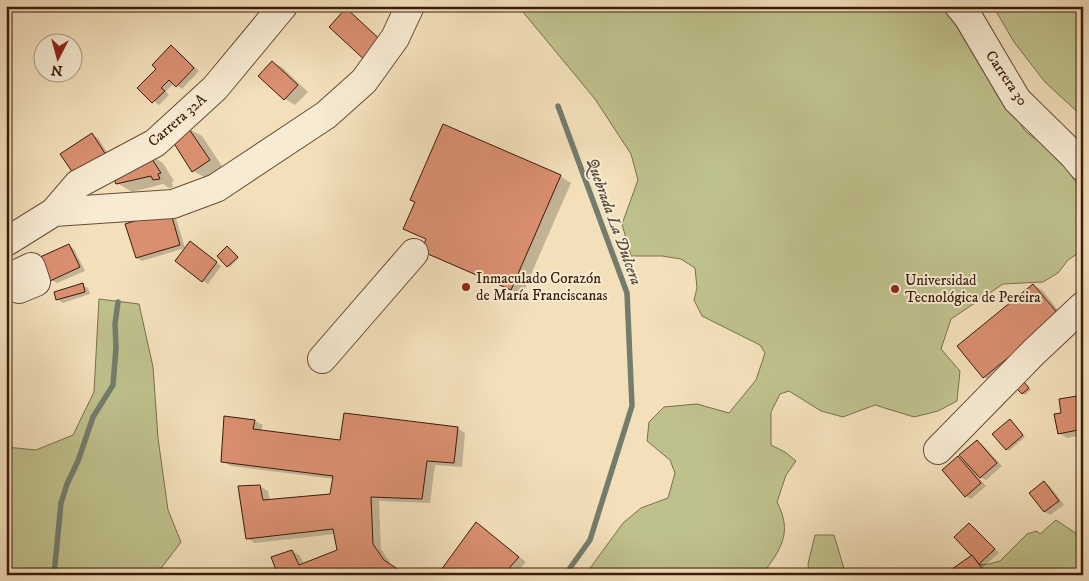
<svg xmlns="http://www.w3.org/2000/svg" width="1089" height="581" viewBox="0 0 1089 581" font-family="'IM FELL DW Pica',serif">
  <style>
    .green { fill: #bfc18d; stroke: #7c6e4c }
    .shadow { fill: #0003 }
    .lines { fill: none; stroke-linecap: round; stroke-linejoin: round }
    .stream { stroke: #747c6d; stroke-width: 5.5 }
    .building { fill: #da8f71; stroke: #3a1b0a }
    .minor-casing { stroke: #684c36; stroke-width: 30 }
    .minor { stroke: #f7ebd3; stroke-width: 28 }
    .poi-dot { fill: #8f2418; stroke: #f7ebd3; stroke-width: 2 }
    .labels { text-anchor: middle; stroke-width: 4; stroke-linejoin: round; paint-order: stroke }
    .street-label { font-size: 15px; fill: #3a1b0a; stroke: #f7ebd3 }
    .poi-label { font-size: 15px; fill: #3a1b0a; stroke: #f7ebd3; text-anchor: start }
    .water-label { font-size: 16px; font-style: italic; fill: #574c3c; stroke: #f7ebd3 }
  </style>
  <rect width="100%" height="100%" fill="#f3e0bb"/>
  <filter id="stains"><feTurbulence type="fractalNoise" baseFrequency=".004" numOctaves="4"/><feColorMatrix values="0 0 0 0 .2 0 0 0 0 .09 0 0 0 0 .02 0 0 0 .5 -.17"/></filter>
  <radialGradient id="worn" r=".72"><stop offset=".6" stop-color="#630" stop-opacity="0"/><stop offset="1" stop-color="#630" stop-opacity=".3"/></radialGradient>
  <g class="green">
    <path d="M518 6H947L1025 131 1055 154 1080 187 1083 192V250L1068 260 1058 273 1043 282 1003 284 951 319 941 349 960 371 957 401 938 411 914 417 875 405 843 417 821 411 789 391 780 394 771 412V445L785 452 796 461 786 475 777 502C793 533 781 549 762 575H585L623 523 641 508 668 498 675 473 670 460 647 441 649 422 664 407 697 404 729 413 756 380 765 353 760 345 702 316 694 300 697 288 695 268 681 259 662 256H631L622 224 638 180 631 154 595 99Z"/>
    <path d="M993 6H1083V117L1045 82 1014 42Z"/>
    <path d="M99 299 139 304 153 367 158 438 168 510 181 542 156 575H6V447L36 450 73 435 94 392Z"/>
    <path d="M1056 520 1083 538V575H963L976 565 989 564 1000 561 1027 534 1037 531 1040 534Z"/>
    <path d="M815 535H834L846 575H809L808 564Z"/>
  </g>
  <g class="shadow">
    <path d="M346 10 390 48 374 66Z"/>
    <path d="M172 47 177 50 199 71 182 89 174 83 166 91 169 95 159 105 138 88 158 69Z"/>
    <path d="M272 62 283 68 308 92 295 105 285 99Z"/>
    <path d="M444 126 560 176 571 183 522 295 433 256 422 250 427 239 405 228 416 202Z"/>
    <path d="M187 128 202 136 224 169 208 179 193 171Z"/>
    <path d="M92 135 98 138 111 158 76 175Z"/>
    <path d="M148 154 163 163 174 181 172 182 173 187 169 188 163 184 132 192 117 183Z"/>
    <path d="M175 215 185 248 142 261 137 258 127 225Z"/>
    <path d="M69 245 74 249 85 271 57 283 51 280Z"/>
    <path d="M196 246 221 266 208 284 203 281Z"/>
    <path d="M230 249 239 258 230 267 228 266Z"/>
    <path d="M82 285 88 288 90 294 63 303 57 299Z"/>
    <path d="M1034 286 1042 290 1067 321 992 382 984 377Z"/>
    <path d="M1026 385 1031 390 1025 395 1018 389Z"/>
    <path d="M1083 396V435L1067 438 1059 433Z"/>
    <path d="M255 421 263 425 261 431 341 442 457 428 465 433 462 467 435 465 430 503 379 501 381 549 392 566 279 575 292 551 300 556 304 564 338 551 335 534 255 543 247 538 260 486 268 491 270 501 332 495 334 479 231 466 222 461Z"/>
    <path d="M1012 422 1025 437 1009 451 1007 449Z"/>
    <path d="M977 441 982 444 1002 466 986 480 976 475 986 486 971 499 966 496 958 458 967 463Z"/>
    <path d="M1044 483 1050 486 1064 505 1050 515 1045 512 1031 493Z"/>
    <path d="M476 524 526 562 515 575H425L442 572Z"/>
    <path d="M970 525 975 528 999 553 983 567 989 575H958L973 555Z"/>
  </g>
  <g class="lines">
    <g class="stream">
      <path d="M558 106 627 293 632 406 590 540 565 575"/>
      <path d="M54 575 61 503 67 484 78 461 93 417 113 385 116 348 115 324 118 302"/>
    </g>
  </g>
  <g class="building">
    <path d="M346 8 386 45 368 63 329 27Z"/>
    <path d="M171 45 194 68 176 87 169 80 161 88 165 91 152 103 137 88 156 69 152 65Z"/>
    <path d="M272 61 298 85 284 100 258 76Z"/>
    <path d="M443 124 561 175 511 290 421 251 426 239 403 229 415 202 410 200Z"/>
    <path d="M187 126 210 160 192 172 170 137Z"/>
    <path d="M92 133 106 155 75 176 60 154Z"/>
    <path d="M148 153 161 173 158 174 160 179 153 180 151 176 116 184 112 175Z"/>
    <path d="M170 210 180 245 136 258 125 224Z"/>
    <path d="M190 241 217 262 202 282 175 261Z"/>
    <path d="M69 244 80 267 50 281 40 257Z"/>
    <path d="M227 246 238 257 227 267 217 256Z"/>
    <path d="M83 283 85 292 56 300 54 292Z"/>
    <path d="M1033 284 1060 316 983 378 957 346Z"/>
    <path d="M1024 382 1029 388 1022 394 1017 389Z"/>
    <path d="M1083 395V429L1058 434 1054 414 1061 413 1059 399Z"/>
    <path d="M344 413 458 427 454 463 427 461 422 499 371 497 373 544 384 560 399 570 418 575H278L271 557 292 550 299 565 337 550 333 529 246 539 238 486 260 485 263 500 330 494 333 476 221 462 224 416 255 420 253 429 340 440Z"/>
    <path d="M1010 419 1023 435 1006 450 992 434Z"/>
    <path d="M977 440 997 463 980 478 959 455Z"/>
    <path d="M958 456 981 483 965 497 942 470Z"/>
    <path d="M1044 481 1059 501 1044 512 1029 493Z"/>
    <path d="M476 522 519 557 503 575H418L441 570Z"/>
    <path d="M969 523 995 549 979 564 954 537Z"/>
    <path d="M972 555 987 575H957L952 569Z"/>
  </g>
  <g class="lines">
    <g class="minor-casing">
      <g id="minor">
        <path d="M959 6 968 17 1017 100 1073 155 1083 167"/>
        <path d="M54 212 78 184 155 143 215 88 283 6"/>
        <path d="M6 242 54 212 173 204 216 188 326 115 364 81 395 38 410 6"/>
        <path d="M6 279 31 267 36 282 19 289"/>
        <path d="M322 359 414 253"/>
        <path d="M938 450 1034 352 1083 306"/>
      </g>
    </g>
    <use href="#minor" class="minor"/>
  </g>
  <g class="poi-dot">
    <circle cx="466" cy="287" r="5"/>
    <circle cx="895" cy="289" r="5"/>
  </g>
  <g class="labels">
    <g class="street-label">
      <text transform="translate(1007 78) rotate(56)" y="5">Carrera 30</text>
      <text transform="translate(177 120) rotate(-41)" y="5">Carrera 32A</text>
    </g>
    <g class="poi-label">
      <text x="476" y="283">Inmaculado Corazón<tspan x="476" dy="17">de María Franciscanas</tspan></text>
      <text x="905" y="285">Universidad<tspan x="905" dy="17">Tecnológica de Pereira</tspan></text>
    </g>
    <g class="water-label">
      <text transform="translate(615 221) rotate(70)" y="6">Quebrada La Dulcera</text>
    </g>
  </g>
  <rect width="1089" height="581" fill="none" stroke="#f3e0bb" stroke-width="25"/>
  <rect x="8" y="8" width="1074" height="566" fill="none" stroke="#3a1b0a" stroke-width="2.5"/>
  <rect x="12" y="12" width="1064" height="556" fill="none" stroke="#3a1b0a"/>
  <g transform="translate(58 58) rotate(186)"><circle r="24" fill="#f7ebd3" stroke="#ab9883"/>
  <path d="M0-4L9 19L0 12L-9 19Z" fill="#8f2418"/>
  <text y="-8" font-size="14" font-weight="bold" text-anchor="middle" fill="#3a1b0a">N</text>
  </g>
  <rect width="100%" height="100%" filter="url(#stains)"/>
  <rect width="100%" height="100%" fill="url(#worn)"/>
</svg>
